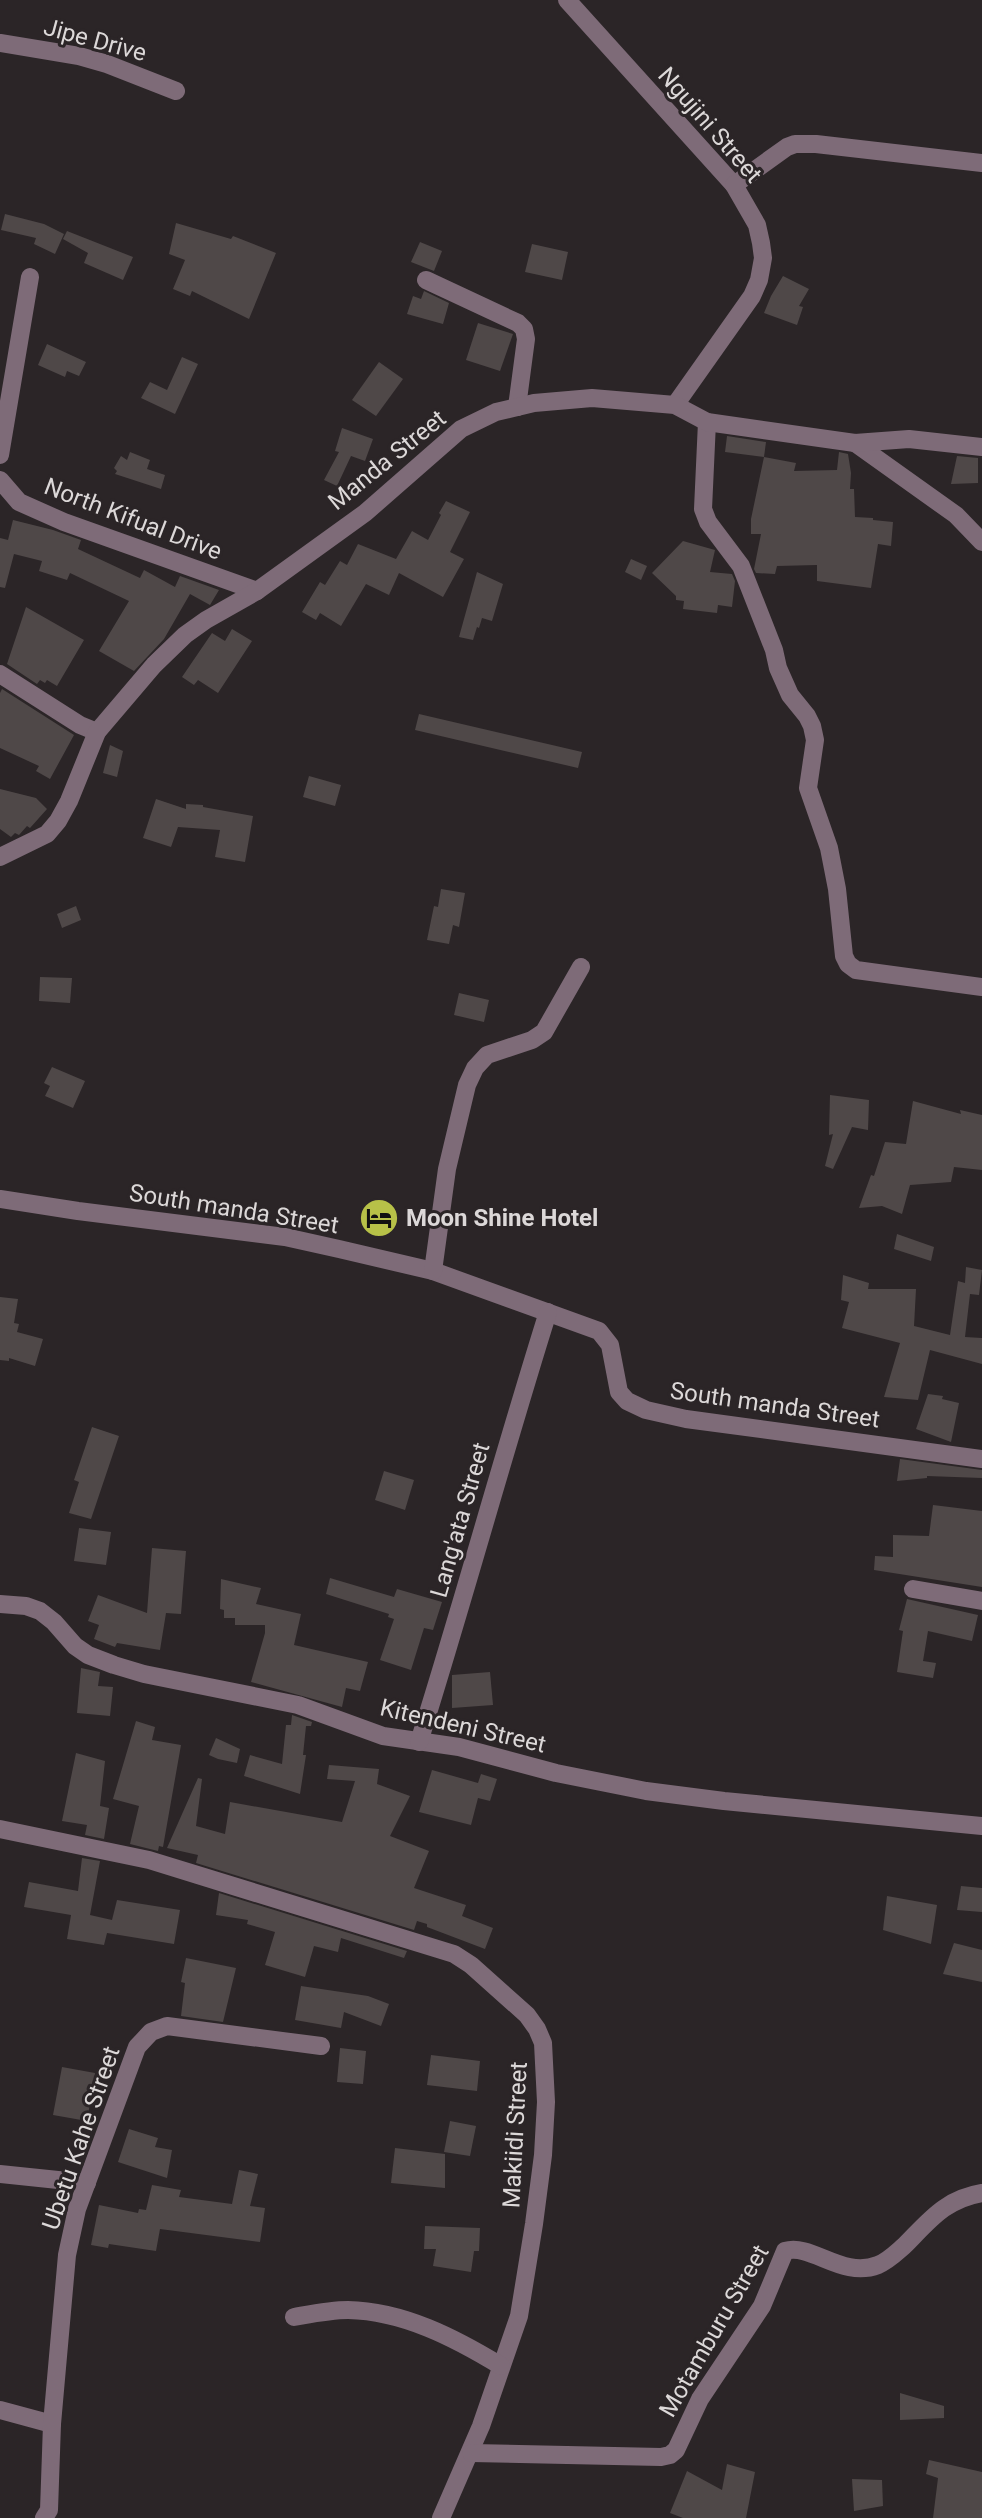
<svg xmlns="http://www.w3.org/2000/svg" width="982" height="2518" viewBox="0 0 982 2518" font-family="Roboto,sans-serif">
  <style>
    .building { fill: #4f4848 }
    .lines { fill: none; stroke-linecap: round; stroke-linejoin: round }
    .minor { stroke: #7e6b78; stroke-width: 18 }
    .labels { text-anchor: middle; stroke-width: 6; stroke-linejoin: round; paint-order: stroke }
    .street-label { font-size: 24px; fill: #dcd8d8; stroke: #2b2527 }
    .poi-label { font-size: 24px; font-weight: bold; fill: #dcd8d8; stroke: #2b2527; text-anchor: start }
  </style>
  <rect width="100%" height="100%" fill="#2b2527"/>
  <g class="building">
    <path d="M5 214 44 224 64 234 55 254 34 244 36 238 1 230Z"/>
    <path d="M176 223 231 239 233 236 276 253 249 319 192 291 190 296 173 289 185 260 169 254Z"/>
    <path d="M67 231 133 257 123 280 84 263 88 253 63 239Z"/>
    <path d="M420 242 442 251 434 271 411 262Z"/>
    <path d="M532 244 568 252 562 280 525 272Z"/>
    <path d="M783 276 809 289 799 306 803 307 797 325 764 313 771 296Z"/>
    <path d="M424 291 449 303 443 324 407 314 413 296 421 299Z"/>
    <path d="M478 323 513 334 500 371 466 360Z"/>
    <path d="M47 344 86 362 79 376 67 371 65 377 38 365Z"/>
    <path d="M182 357 198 364 175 414 141 398 150 382 167 390Z"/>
    <path d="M379 362 403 379 376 416 352 400Z"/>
    <path d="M342 428 373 439 365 461 351 456 337 486 324 480 339 452 335 451Z"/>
    <path d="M727 436 766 442 764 457 725 452Z"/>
    <path d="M130 452 150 460 147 469 165 475 161 489 115 474 117 471 114 468 121 456 127 460Z"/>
    <path d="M839 452 848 454 851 473 850 489H854L855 517 873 518V520L893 522 891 546 878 544 871 588 817 581V565L777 566 775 574 756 573 754 569 761 534H751V519L764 457 796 463 794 471 837 470Z"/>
    <path d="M957 456 978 458V483L951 484Z"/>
    <path d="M446 501 470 512 450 552 464 559 443 597 399 573 389 595 366 584 341 626 320 613 316 620 302 612 320 582 325 585 340 561 347 565 358 544 396 559 412 531 428 540 441 515 439 513Z"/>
    <path d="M13 520 53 530 81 540 78 549 140 578 144 570 175 587 180 576 219 590 210 605 190 594 164 639 134 671 99 651 129 601 70 573 67 580 39 571 42 561 14 554 5 588 0 587V538L8 540Z"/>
    <path d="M683 541 715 550 710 572 732 574 735 581 732 607 718 605 717 613 683 609 684 601 676 600V596L652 573Z"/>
    <path d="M631 559 647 566 641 580 625 572Z"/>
    <path d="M477 572 503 584 492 621 482 618 479 628 477 627 473 640 459 637Z"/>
    <path d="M26 607 84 640 57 686 47 680 45 683 40 680 37 684 7 664Z"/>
    <path d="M232 629 252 641 218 693 198 680 194 685 182 677 212 633 225 641Z"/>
    <path d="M2 689 74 735 50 779 36 771 39 766 0 748V693Z"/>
    <path d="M419 714 582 752 578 768 415 730Z"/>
    <path d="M110 745 123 751 117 777 103 773Z"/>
    <path d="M309 776 341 785 335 806 303 797Z"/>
    <path d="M0 789 36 798 47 809 30 828 27 826 19 835 15 833 11 837 0 829Z"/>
    <path d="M156 799 186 809V804L203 805V807L253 816 245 862 215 857 220 830 178 827 171 847 143 838Z"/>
    <path d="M441 889 465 893 459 927 453 925 449 944 427 940 434 906 438 907Z"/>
    <path d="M76 906 81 920 62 928 57 914Z"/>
    <path d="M40 977 72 978 70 1003 39 1001Z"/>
    <path d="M459 993 489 1000 484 1022 454 1015Z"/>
    <path d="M52 1067 85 1081 73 1108 45 1096 50 1086 44 1083Z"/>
    <path d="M830 1095 869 1100 868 1130 852 1127 833 1169 825 1166 833 1134 829 1135Z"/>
    <path d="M913 1101 961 1114 960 1110 982 1115V1170L954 1167 951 1182 910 1185 902 1214 882 1206 859 1208 871 1175 874 1176 885 1142 906 1144Z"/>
    <path d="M897 1234 934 1247 931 1261 894 1249Z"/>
    <path d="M966 1267 982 1270 979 1295 970 1294 965 1337 982 1338V1364L930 1350 918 1400 884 1397 900 1343 842 1328 849 1302 841 1300 843 1275 869 1283 868 1289H916L914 1326 950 1335 958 1281 965 1283Z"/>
    <path d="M0 1297 18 1299 14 1323 19 1324 17 1332 43 1339 35 1366 9 1358V1361L0 1360Z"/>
    <path d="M928 1394 943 1396 942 1399 959 1403 951 1442 916 1429Z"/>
    <path d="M92 1427 119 1436 91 1519 69 1513 79 1482 74 1480Z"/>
    <path d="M900 1459 982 1470V1478L927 1476V1478L897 1481Z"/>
    <path d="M384 1471 414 1480 405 1510 375 1500Z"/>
    <path d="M933 1505 982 1511V1587L874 1570 875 1556 893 1557V1535L929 1536Z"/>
    <path d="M79 1528 111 1532 106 1565 74 1561Z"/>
    <path d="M152 1548 186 1551 181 1614 166 1613 160 1650 117 1643 115 1647 94 1639 99 1625 88 1621 98 1595 147 1613Z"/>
    <path d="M330 1578 394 1597 397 1589 442 1602 433 1630 424 1628 411 1670 380 1660 394 1619 388 1617 389 1614 326 1594Z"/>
    <path d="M221 1579 261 1588 256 1604 301 1614 294 1645 368 1662 360 1691 346 1688 342 1707 251 1682 265 1633V1625H235V1618H224V1610L220 1609Z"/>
    <path d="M907 1599 978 1615 972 1641 928 1631 923 1661 936 1663 933 1678 897 1672 903 1631 899 1630Z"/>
    <path d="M81 1668 100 1672 98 1686 113 1687 110 1716 77 1713Z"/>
    <path d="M490 1672 493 1705 452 1708V1675Z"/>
    <path d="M292 1715 312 1722 311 1726H306L303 1755H306L300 1794 244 1776 250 1755 282 1764 286 1725H291Z"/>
    <path d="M136 1721 155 1727 152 1740 181 1745 163 1847 159 1846 158 1851 130 1844 139 1806 113 1799Z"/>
    <path d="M216 1738 240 1749 237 1763 218 1759 209 1755Z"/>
    <path d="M76 1753 105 1761 100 1806 109 1808 104 1839 85 1835 87 1825 62 1821Z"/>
    <path d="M329 1765 379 1769 377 1784 410 1796 390 1836 429 1851 414 1888 466 1905 462 1916 493 1928 485 1949 427 1927V1924L417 1921 414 1930 196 1863 198 1855 167 1848 198 1778 202 1779 196 1826 225 1834 230 1802 342 1822 355 1781 327 1779Z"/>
    <path d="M432 1770 478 1783 481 1774 497 1779 490 1801 478 1798 471 1825 419 1812Z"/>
    <path d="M82 1858 100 1861 90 1915 112 1920 117 1900 180 1910 174 1944 107 1933 104 1945 67 1939 71 1915 24 1907 29 1882 78 1891Z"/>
    <path d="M961 1886 982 1888V1912L957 1910Z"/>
    <path d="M219 1893 407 1951 404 1958 341 1938 338 1952 314 1946 305 1977 265 1965 275 1932 247 1924 248 1920 216 1915Z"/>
    <path d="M887 1896 937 1905 931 1944 883 1930Z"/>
    <path d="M954 1943 982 1950V1982L943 1974Z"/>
    <path d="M186 1958 236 1968 223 2022 181 2016 185 1983 181 1982Z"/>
    <path d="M301 1986 368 1996 389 2004 381 2026 344 2012 341 2028 295 2020Z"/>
    <path d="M340 2048 366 2051 363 2084 337 2082Z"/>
    <path d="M431 2055 480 2061 477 2091 427 2085Z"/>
    <path d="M62 2067 95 2073 87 2121 53 2115Z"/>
    <path d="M450 2121 476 2126 470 2156 444 2152Z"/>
    <path d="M129 2129 158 2138 155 2147 172 2150 167 2178 118 2162Z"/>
    <path d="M395 2148 445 2154V2188L391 2183Z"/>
    <path d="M239 2170 258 2174 250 2206 265 2208 260 2242 160 2229 156 2251 109 2244 108 2248 91 2245 99 2205 138 2213 139 2209 146 2210 152 2185 181 2190 179 2197 232 2204Z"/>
    <path d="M425 2226 480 2228 479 2251H474L471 2272 433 2266 436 2249H424Z"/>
    <path d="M900 2393 944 2406V2418L900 2420Z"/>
    <path d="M929 2460 982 2472V2518H933L938 2478 926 2474Z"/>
    <path d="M727 2464 755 2472 746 2518H683L670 2513 687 2471 722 2490Z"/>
    <path d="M852 2479 882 2480 883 2506 854 2511Z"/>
  </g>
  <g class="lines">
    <g class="minor">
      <path d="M567 0 734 185 757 225 761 243 763 258 759 280 752 296 675 405"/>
      <path d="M0 43 79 56 107 64 176 91"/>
      <path d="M734 185 787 147 795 144H816L982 163"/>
      <path d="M426 280 518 323 524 329 526 339 517 407"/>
      <path d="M707 422 703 509 708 522 741 566 774 650 778 668 790 695 807 716 812 726 815 740 808 788 829 848 837 889 844 956 848 964 856 970 982 987"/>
      <path d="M855 443 956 515 982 542"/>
      <path d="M0 455 30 277"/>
      <path d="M0 480 19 502 64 522 257 591"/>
      <path d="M0 674 80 725 97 732"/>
      <path d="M0 857 47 834 58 821 69 801 97 732 154 665 185 635 206 620 257 591 365 513 461 429 496 412 534 403 592 398 675 405 707 422 855 443 909 439 982 447"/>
      <path d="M0 1199 78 1211 285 1237 339 1249 433 1271 599 1331 610 1345 619 1392 627 1401 646 1410 686 1419 982 1459"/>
      <path d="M433 1271 447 1169 467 1085 475 1068 487 1055 532 1040 544 1032 581 967"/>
      <path d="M913 1589 982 1601"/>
      <path d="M0 1604 26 1606 40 1611 54 1622 75 1646 88 1655 114 1665 144 1674 298 1705 383 1736 459 1747 556 1773 646 1791 724 1801 982 1826"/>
      <path d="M419 1742C464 1599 503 1455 548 1312"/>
      <path d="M0 1829 149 1860 454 1954 471 1965 527 2015 537 2029 543 2043 546 2102 543 2155 534 2224 519 2316 481 2426 441 2518"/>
      <path d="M0 2174 87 2183"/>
      <path d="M294 2317C311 2314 330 2310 348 2310 403 2311 455 2338 501 2366"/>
      <path d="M0 2410 52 2424"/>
      <path d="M471 2453 661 2457 670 2455 676 2450 700 2399 762 2306 785 2251C812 2243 842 2279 878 2265 888 2261 896 2253 904 2246 929 2221 945 2199 982 2193"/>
      <path d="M44 2518 49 2510 52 2424 67 2255 77 2209 137 2047 151 2032 167 2026 321 2046"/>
    </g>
  </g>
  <defs>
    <g id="hotel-disc" transform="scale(2.0125)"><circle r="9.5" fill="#b7c148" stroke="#2b2527"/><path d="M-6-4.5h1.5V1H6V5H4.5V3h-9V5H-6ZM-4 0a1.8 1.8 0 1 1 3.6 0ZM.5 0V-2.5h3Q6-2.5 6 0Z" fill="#111"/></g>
  </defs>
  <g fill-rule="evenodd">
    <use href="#hotel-disc" x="379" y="1218"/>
  </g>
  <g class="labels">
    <g class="street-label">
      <text transform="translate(95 40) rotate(15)" y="8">Jipe Drive</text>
      <text transform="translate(710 125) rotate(49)" y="8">Ngujini Street</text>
      <text transform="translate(387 460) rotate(-39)" y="8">Manda Street</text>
      <text transform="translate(133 519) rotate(21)" y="8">North Kifual Drive</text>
      <text transform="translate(234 1209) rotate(9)" y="8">South manda Street</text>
      <text transform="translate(775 1405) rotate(8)" y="8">South manda Street</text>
      <text transform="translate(460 1520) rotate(-74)" y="8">Lang'ata Street</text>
      <text transform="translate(463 1726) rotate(13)" y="8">Kitendeni Street</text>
      <text transform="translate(515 2135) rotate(-87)" y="8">Makiidi Street</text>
      <text transform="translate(81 2138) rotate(-71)" y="8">Ubetu Kahe Street</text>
      <text transform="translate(714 2331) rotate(-60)" y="8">Motamburu Street</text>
    </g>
    <g class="poi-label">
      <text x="406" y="1226">Moon Shine Hotel</text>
    </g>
  </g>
</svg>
